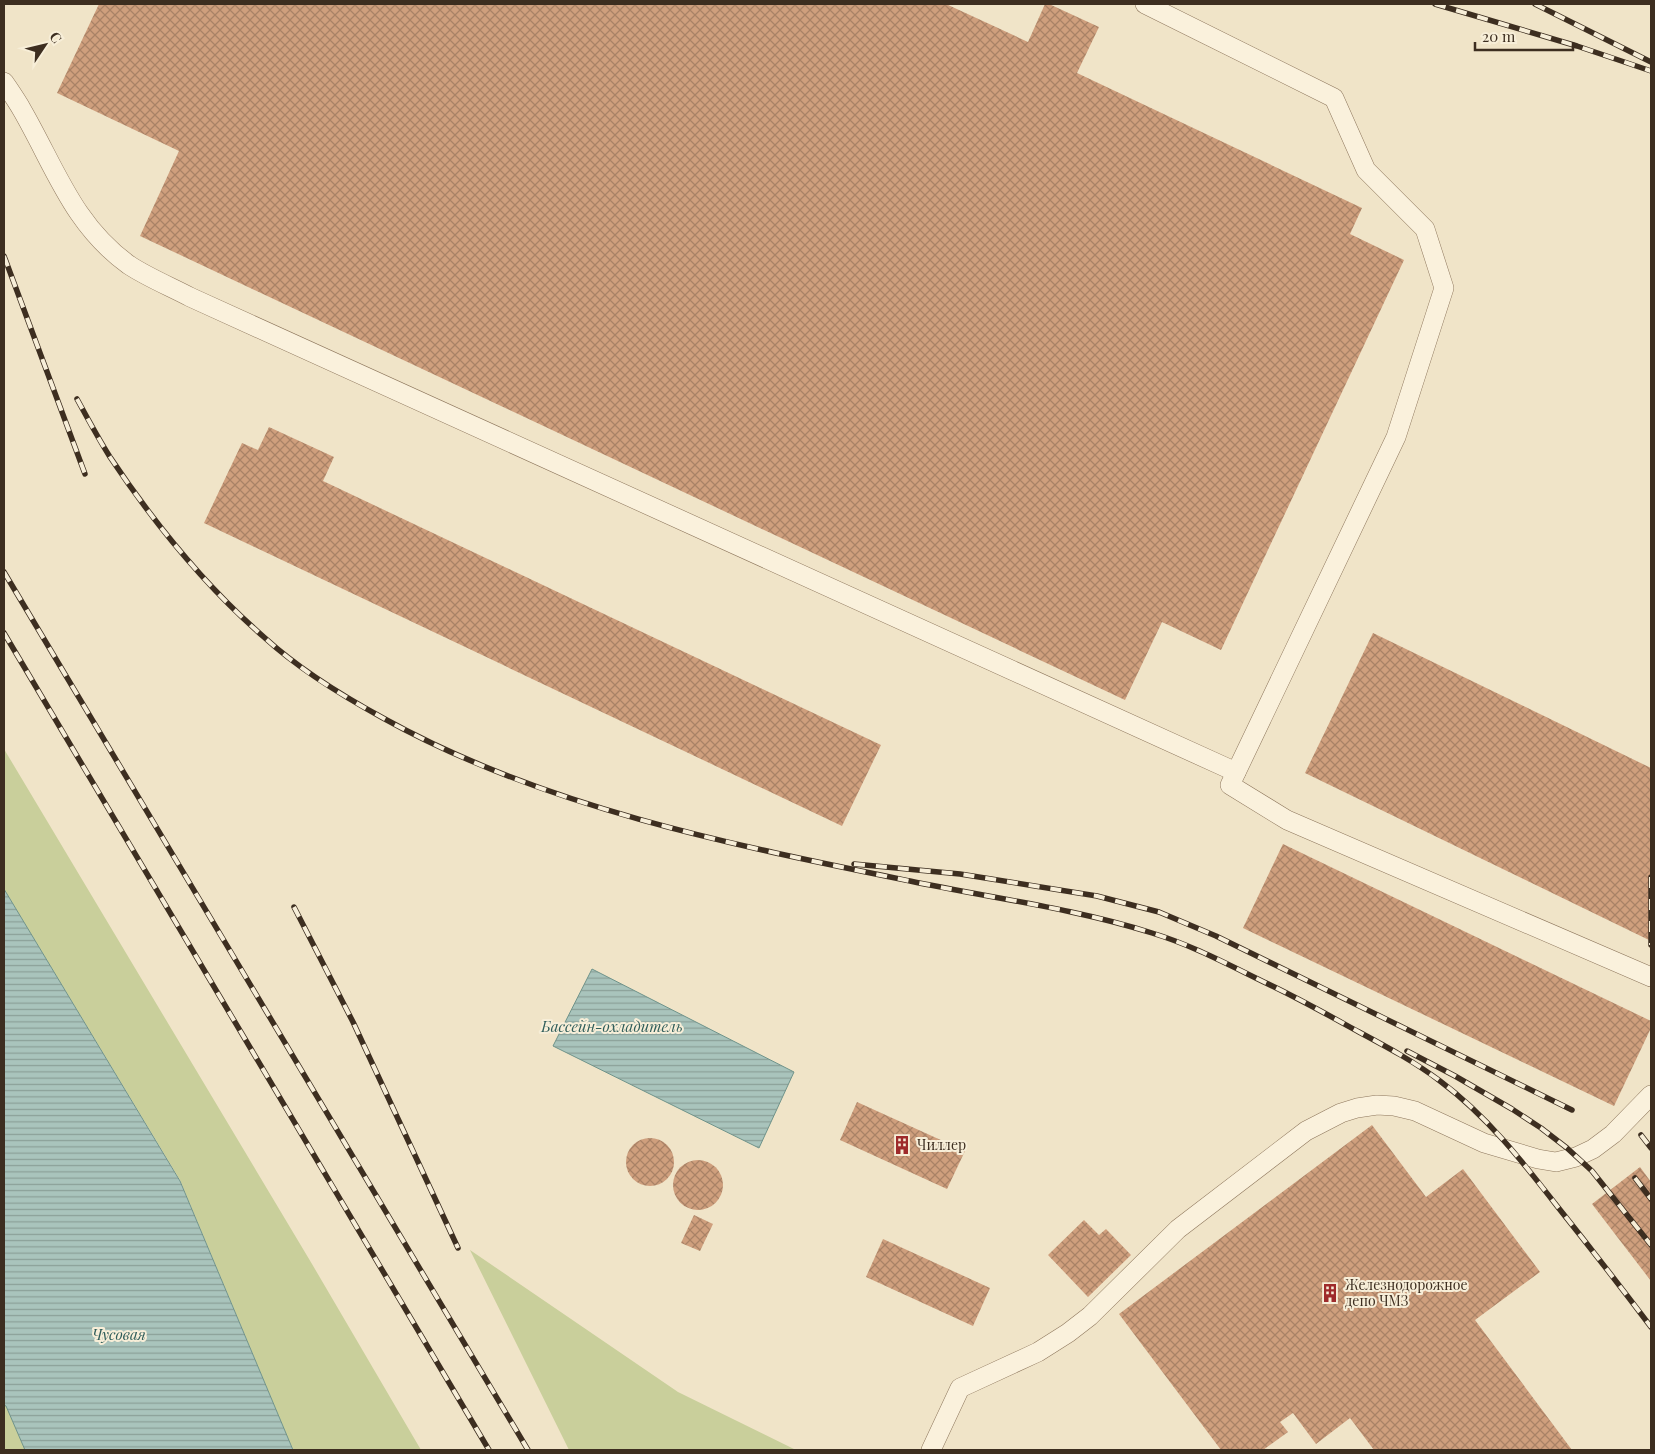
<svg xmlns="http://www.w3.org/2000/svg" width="1655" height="1454" viewBox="0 0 1655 1454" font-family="'Playfair Display',serif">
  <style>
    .green { fill: #c9cf9b }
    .water { fill: url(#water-rules); stroke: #6f938a }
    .building { fill: url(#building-cross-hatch) }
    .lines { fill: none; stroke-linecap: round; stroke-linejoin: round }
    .lane-casing { stroke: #8d765c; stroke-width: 20 }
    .lane { stroke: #faf1dc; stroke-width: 19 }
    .rail-casing { stroke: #3d2e20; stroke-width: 5.5 }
    .rail { stroke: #f7eed8; stroke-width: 4; stroke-dasharray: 11; stroke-linecap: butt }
    .labels { text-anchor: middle; stroke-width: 4; stroke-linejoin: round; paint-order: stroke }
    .poi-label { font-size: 14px; fill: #3d2e20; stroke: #f7eed8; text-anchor: start }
    .water-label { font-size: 15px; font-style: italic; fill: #2f5d5a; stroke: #f7eed8 }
  </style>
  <defs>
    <pattern id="water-rules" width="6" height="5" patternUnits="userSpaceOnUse" patternTransform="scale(1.25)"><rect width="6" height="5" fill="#a9c4bc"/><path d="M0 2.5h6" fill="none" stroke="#8ba098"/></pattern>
    <pattern id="building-cross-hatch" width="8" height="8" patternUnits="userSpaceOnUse" patternTransform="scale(1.25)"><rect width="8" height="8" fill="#cf9f7d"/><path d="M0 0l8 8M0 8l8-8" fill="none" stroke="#a98266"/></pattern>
  </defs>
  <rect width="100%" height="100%" fill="#f0e4c8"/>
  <g class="green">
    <path d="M4 749 312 1264 421 1450H293L180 1180 4 889Z"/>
    <path d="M470 1250 678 1392 796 1450H569Z"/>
    <path d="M4 1405H6L25 1450H4Z"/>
  </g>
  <g class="water">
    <path d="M4 889 180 1181 293 1450H25L6 1406 4 1405Z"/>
    <path d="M592 969 794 1072 759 1148 553 1046Z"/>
  </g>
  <g class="building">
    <path d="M99 4H946L1028 42 1045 4H1049L1099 27 1077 73 1362 208 1350 234 1404 260 1221 650 1162 622 1125 700 140 236 179 151 57 93Z"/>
    <path d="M269 427 334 457 323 481 881 745 842 826 204 523 242 443 258 450Z"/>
    <path d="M1373 633 1651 768V941L1305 773Z"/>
    <path d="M1283 844 1651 1021V1028L1614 1106 1243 928Z"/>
    <path d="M857 1102 965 1151 947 1189 840 1140Z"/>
    <path d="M1372 1125 1426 1197 1463 1169 1540 1272 1475 1320 1572 1450H1374L1350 1418 1316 1444 1293 1413 1280 1422 1288 1432 1263 1450H1221L1119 1314Z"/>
    <circle cx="650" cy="1162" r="24"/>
    <circle cx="698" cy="1185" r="25"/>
    <path d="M1640 1167 1651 1182V1281L1592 1204Z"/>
    <path d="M694 1215 713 1224 700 1251 681 1243Z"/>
    <path d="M1084 1220 1099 1235 1106 1229 1131 1255 1088 1297 1048 1255Z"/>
    <path d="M883 1239 990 1288 973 1326 866 1277Z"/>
  </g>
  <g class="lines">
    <g class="lane-casing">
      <g id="lane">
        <path d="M1145 4 1334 98 1366 170 1425 229 1444 288 1396 437 1230 785 1287 820 1651 977"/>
        <path d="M4 82C10 91 17 101 22 110 55 167 73 225 129 265 147 277 171 287 190 297L1236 772"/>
        <path d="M931 1450 960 1388 1038 1352 1068 1333 1090 1316 1178 1229 1306 1131 1341 1113 1357 1108 1377 1105 1394 1106 1415 1111 1484 1143 1538 1159 1556 1162 1576 1157 1593 1149 1613 1134 1651 1095"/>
      </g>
    </g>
    <use href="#lane" class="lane"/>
    <g class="rail-casing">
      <g id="rail">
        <path d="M1435 4 1577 46 1651 71"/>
        <path d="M1535 4 1651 62"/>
        <path d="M4 256 85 474"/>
        <path d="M77 399C88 419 98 438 110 457 154 523 205 586 265 638 300 670 341 695 383 718 543 807 732 845 910 881 991 898 1073 908 1152 933 1192 945 1229 965 1266 983 1298 998 1328 1015 1359 1032 1387 1047 1415 1062 1440 1081 1487 1116 1522 1161 1557 1206 1589 1246 1620 1286 1651 1327"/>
        <path d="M4 572 528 1450"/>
        <path d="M4 633 489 1450"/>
        <path d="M854 864 960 874 1097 896 1159 912 1216 936 1572 1110"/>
        <path d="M1651 877V945"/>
        <path d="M294 907 353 1022 458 1248"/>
        <path d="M1407 1051 1455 1076 1512 1109 1541 1128 1567 1148 1592 1171 1651 1245"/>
        <path d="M1641 1135 1651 1148"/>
        <path d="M1635 1178 1651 1199"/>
      </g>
    </g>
    <use href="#rail" class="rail"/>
  </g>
  <defs>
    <g id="building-bare" transform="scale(1.5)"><path d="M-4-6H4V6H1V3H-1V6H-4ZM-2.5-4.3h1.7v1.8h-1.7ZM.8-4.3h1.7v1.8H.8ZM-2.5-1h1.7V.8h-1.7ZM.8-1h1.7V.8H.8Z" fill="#9e2a2b" stroke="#f7eed8" stroke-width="2.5" paint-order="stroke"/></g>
  </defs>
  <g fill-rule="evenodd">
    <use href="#building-bare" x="902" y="1145"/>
    <use href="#building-bare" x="1330" y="1293"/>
  </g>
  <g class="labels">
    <g class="poi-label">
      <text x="917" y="1150">Чиллер</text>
      <text x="1345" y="1290">Железнодорожное<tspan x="1345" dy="16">депо ЧМЗ</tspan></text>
    </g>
    <g class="water-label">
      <text x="612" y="1032">Бассейн-охладитель</text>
      <text x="119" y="1340">Чусовая</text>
    </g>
  </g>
  <rect width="1655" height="1454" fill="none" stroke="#3d2e20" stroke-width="10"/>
  <g transform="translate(45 45) rotate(55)" stroke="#f7eed8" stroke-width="4" paint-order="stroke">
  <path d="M0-4L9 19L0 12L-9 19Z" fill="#3d2e20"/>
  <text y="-8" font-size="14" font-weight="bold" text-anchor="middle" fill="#3d2e20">С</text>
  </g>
  <path d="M1475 42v8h98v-8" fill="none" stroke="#3d2e20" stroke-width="2.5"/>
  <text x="1482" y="42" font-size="15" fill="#3d2e20" stroke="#f7eed8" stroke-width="4" paint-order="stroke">20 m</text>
</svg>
